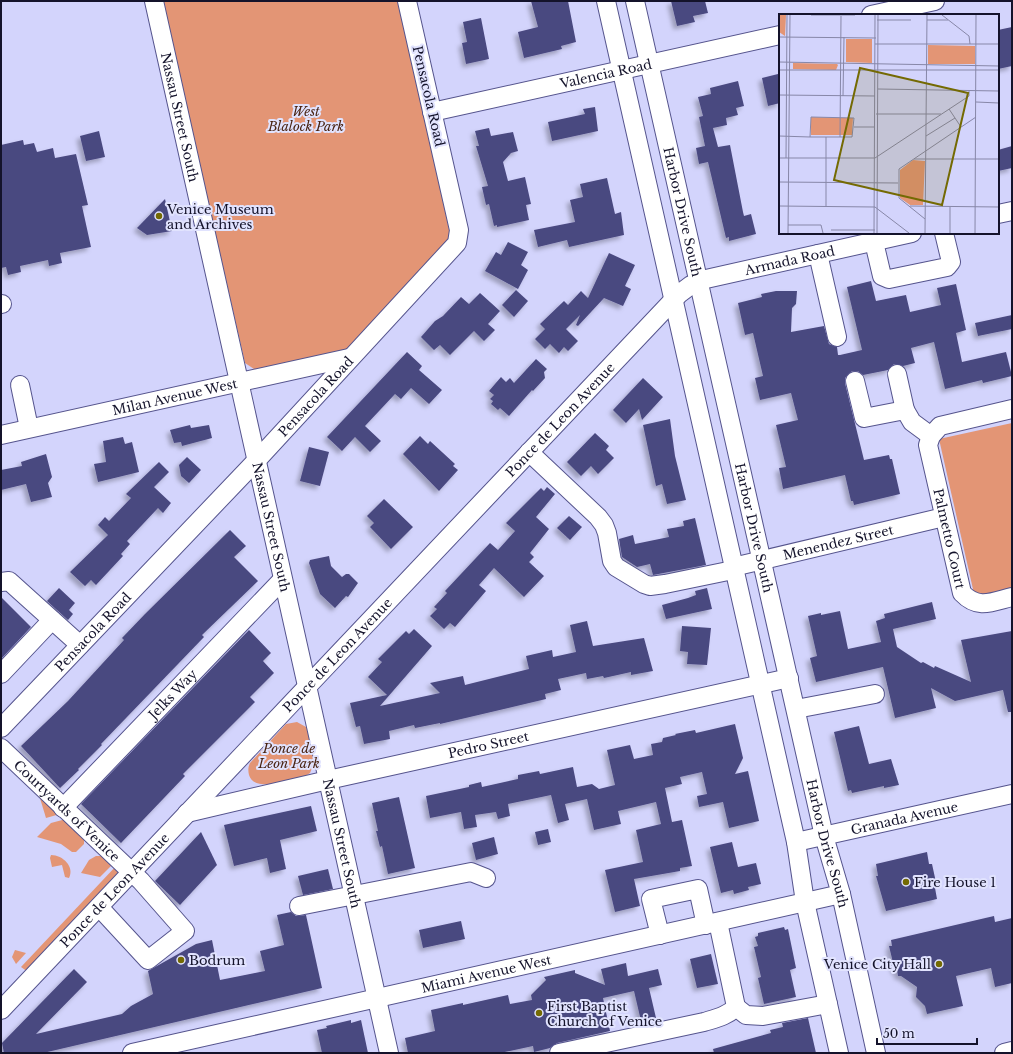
<svg xmlns="http://www.w3.org/2000/svg" width="1013" height="1054" viewBox="0 0 1013 1054" font-family="'Libre Baskerville',serif">
  <style>
    .green { fill: #e39575 }
    .building { fill: #4a4880; filter: url(#shadow) }
    .lines { fill: none; stroke-linecap: round; stroke-linejoin: round }
    .minor-casing { stroke: #55548d; stroke-width: 20 }
    .minor { stroke: #fff; stroke-width: 18 }
    .poi-dot { fill: #746a03; stroke: #e1e3fe; stroke-width: 1.5 }
    .labels { text-anchor: middle; stroke-width: 4; stroke-linejoin: round; paint-order: stroke }
    .street-label { font-size: 13px; fill: #14132b; stroke: #e1e3fe }
    .park-label { font-size: 13px; font-style: italic; fill: #492312; stroke: #e1e3fe }
    .poi-label { font-size: 13px; fill: #14132b; stroke: #e1e3fe; text-anchor: start }
    .inset-road { fill: none; stroke: #8787a8; stroke-width: 1 }
    .view { fill: #746a03; fill-opacity: 0.15; stroke: #746a03; stroke-width: 2 }
    .inset-edge { fill: none; stroke: #14132b; stroke-width: 2 }
  </style>
  <defs>
    <filter id="shadow"><feDropShadow dx="-3.5" dy="3.5" stdDeviation="2" flood-color="#0004"/></filter>
  </defs>
  <rect width="100%" height="100%" fill="#d3d4fc"/>
  <g class="green">
    <path d="M162 1H399L450 234 448 240 348 348 342 352 260 369H254L245 363Z"/>
    <path d="M1012 423V589L975 598 939 439Z"/>
    <path d="M297 722 306 727 309 733 315 761 310 773 304 777C291 780 254 793 249 775 248 771 248 767 250 763L286 724Z"/>
    <path d="M39 795 60 814 46 818Z"/>
    <path d="M66 819 84 837V844L76 852H72L61 844 37 837 51 823Z"/>
    <path d="M51 855C63 855 75 867 69 878L65 877 62 865 52 867 50 858Z"/>
    <path d="M96 856H103L114 863 100 877 81 873 89 860Z"/>
    <path d="M117 865 119 874 28 972 21 967Z"/>
    <path d="M15 950 26 953 16 964 12 957Z"/>
  </g>
  <g class="building">
    <path d="M531 1H568L576 42 561 46 562 49 524 58 518 32 538 27Z"/>
    <path d="M671 1H705L708 13 693 16 695 22 677 26Z"/>
    <path d="M481 18 489 59 466 64 462 43 467 42 463 22Z"/>
    <path d="M1012 27V66L998 69V30Z"/>
    <path d="M778 74 780 76V103L768 106 762 78Z"/>
    <path d="M738 81 744 106 736 108 738 115 726 118 727 125 713 128 718 147 730 145 743 212 744 216 751 214 756 234 729 241V237L726 238 708 162 699 164 696 148 705 146 699 117 703 116 698 97 711 94 710 88Z"/>
    <path d="M595 107 598 131 552 141 548 122 585 114 583 109Z"/>
    <path d="M489 128 491 136 513 132 518 151 511 153 503 162 508 181 525 177 531 204 526 205 529 220 497 227V225L494 226 489 204 486 205 482 187 488 186 476 146H479L475 131Z"/>
    <path d="M99 131 105 157 86 161 80 136Z"/>
    <path d="M23 140 24 145 34 143 37 152 53 148 55 158 76 154 88 205 82 206 91 247 60 253 62 263 49 266 48 260 20 266 21 272 8 275 6 267 1 268V145Z"/>
    <path d="M1012 146V168L998 171V150Z"/>
    <path d="M607 178 615 214 621 212 624 235 569 247 567 240 538 247 534 230 575 222 570 200 583 197 580 184Z"/>
    <path d="M165 199 172 231 147 235 137 228Z"/>
    <path d="M508 242 528 252 521 265 528 270 518 289 485 271 496 252 501 255Z"/>
    <path d="M609 253 635 265 625 286 631 289 623 306 604 298 578 326 576 325 580 315 566 329 578 341 568 351 564 347 559 353 550 344 545 349 535 339 545 329 540 324 564 301 568 305 581 291 588 298Z"/>
    <path d="M871 281 876 301 906 295 910 312 941 305 937 288 956 284 966 330 956 333 962 362 1006 352 1012 376 983 383 982 380 945 389 934 342 911 348 915 363 903 366 894 364 888 370 863 375 858 371H852L845 378V383L864 460 889 455 890 459H892L900 494 854 505 853 501H851L845 475 783 489 779 468 786 467 776 425 798 420 791 393 760 400 755 378 763 376 753 333 745 335 738 303 762 297 761 294 776 291H797L796 304 792 308 791 332 824 326 829 344 837 347 838 355H840L862 350 847 287Z"/>
    <path d="M516 290 528 301 514 317 502 305Z"/>
    <path d="M480 293 500 311 488 324 495 330 484 341 474 331 450 355 440 345 434 350 421 337 435 321 443 316 461 297 469 304Z"/>
    <path d="M1012 315V329L978 336 975 323Z"/>
    <path d="M407 352 422 366 419 370 442 390 429 404 411 388 401 399 395 394 365 426 381 441 370 452 355 437 342 451 327 437Z"/>
    <path d="M536 359 547 369 544 372 545 378 533 391 532 390 509 416 500 408 498 410 491 404 493 401 490 399 494 395 489 391 501 377 506 382 510 378 514 383Z"/>
    <path d="M643 378 663 397 642 420 639 409 626 423 613 410Z"/>
    <path d="M670 419 675 456 686 500 667 504 662 484 656 486 643 425Z"/>
    <path d="M190 425 191 428 209 425 212 438 182 446 181 442 174 443 170 430Z"/>
    <path d="M595 433 609 446 606 450 614 458 598 474 591 466 581 476 567 462Z"/>
    <path d="M420 436 428 444 430 441 455 464 453 466 458 470 439 491 403 454Z"/>
    <path d="M123 437 125 444 132 442 139 472 98 482 94 464 106 462 103 441Z"/>
    <path d="M309 447 329 452 320 486 300 481Z"/>
    <path d="M46 454 52 477 48 483 52 497 31 502 26 484 1 490V470L22 466 21 462Z"/>
    <path d="M187 457 201 470 189 483 181 476 179 465Z"/>
    <path d="M159 462 169 472 154 487 171 503 163 513 158 508 127 541 130 544 121 554 123 556 96 585 91 580 85 586 70 572 108 535 98 525 105 517 109 521 131 498 126 494Z"/>
    <path d="M547 487 555 494 536 517 549 529 530 553 534 557 529 562 544 576 524 597 494 568 479 585 486 591 455 627 450 623 444 629 430 616 437 609 434 607 447 593 445 591 490 543 498 550 515 531 506 523 541 488 544 491Z"/>
    <path d="M384 499 413 527 391 549 370 527 374 523 367 516Z"/>
    <path d="M569 516 582 527 570 540 557 528Z"/>
    <path d="M695 518 706 565 653 575 650 564 637 567 622 557 619 539 633 535 635 544 669 537 667 529 684 526 683 521Z"/>
    <path d="M230 530 246 546 234 557 258 581 202 635 204 637 101 744 102 745 78 769 79 770 60 788 21 746 68 701 124 640 122 638 145 614Z"/>
    <path d="M329 556 331 566 342 577 346 574H349L358 583 348 597 346 596 335 608 320 594 309 563 310 560Z"/>
    <path d="M59 588 75 603 69 610 73 614 68 620 47 601Z"/>
    <path d="M707 588 712 609 666 619 662 605 688 598 696 595 695 591Z"/>
    <path d="M1 597 31 627 1 659Z"/>
    <path d="M932 602 936 619 893 629 897 647 921 663 923 662 934 668 935 666 971 682 961 640 1012 631V712H1008L1003 690 955 701 931 688 936 708 895 718 883 667 816 682 810 658 817 656 808 616 821 613V615L840 611 848 649 881 642 876 621 885 618 884 614Z"/>
    <path d="M587 621 593 646 644 638 653 671 631 675V672L604 678 603 676 587 679 586 673 558 679 561 690 545 694 546 699 440 724V723L415 728 414 725 389 731 390 739 364 744 360 726 356 727 350 703 387 695 368 677 382 662 378 659 406 631 409 634 414 629 432 646 380 706 440 693 430 683 463 676 465 685 529 669 526 656 552 650 553 657 576 652 570 625Z"/>
    <path d="M682 626 711 628 707 665 687 664 688 652 680 651Z"/>
    <path d="M249 630 271 653 263 661 274 673 250 697 255 702 183 774 185 776 121 843 81 804Z"/>
    <path d="M735 724 743 758 735 774 748 771 759 821 729 828 723 802 699 807 697 796 707 794 702 772 680 777 682 784 665 788 672 822 682 820 692 866 680 868V871L634 879 640 906 615 912 605 870 643 862 636 830 661 824 656 802 618 811 621 824 594 830 587 799 565 804 569 820 558 823 551 795 508 804 510 816 498 819 496 812 475 815 477 827 464 829 461 812 430 818 426 796 469 787V785L481 782 482 787 518 779V775L539 771 540 774 573 767 577 787 592 784 599 789 615 785 607 750 630 745 634 759 653 755 651 744 662 742 663 738 676 735 675 734 695 730 696 733Z"/>
    <path d="M859 726 869 764 891 759 899 785 884 788V786L852 793 851 790 848 791 834 732Z"/>
    <path d="M399 797 415 868 388 874 382 846 380 847 376 831H378L372 803Z"/>
    <path d="M311 806 317 831 280 840 286 869 270 873 267 858 234 866 224 825Z"/>
    <path d="M548 829 551 842 538 845 535 832Z"/>
    <path d="M201 832 217 865 180 905 155 881Z"/>
    <path d="M494 837 498 854 476 860 472 843Z"/>
    <path d="M732 842 738 867 756 863 761 884 748 887 749 890 734 894 733 890 721 893 710 847Z"/>
    <path d="M927 852 929 864H932L937 887 935 888 937 899 886 911 876 876H878L876 864Z"/>
    <path d="M328 869 333 889 303 895 298 876Z"/>
    <path d="M291 912 296 916 306 915 322 988 43 1053H4L2 1043 74 969 87 982 36 1034 122 1014 131 1006 153 994 148 971 196 944 212 940 220 980 265 971 260 951 284 945 277 915Z"/>
    <path d="M994 916 995 922 1012 918V983L995 987 991 968 956 976 963 1006 927 1014 925 1006 916 997 917 987 901 976H898L897 970 895 971 889 946H892L891 940Z"/>
    <path d="M461 921 465 939 423 948 419 930Z"/>
    <path d="M784 927 785 930 788 929 796 968 790 970 796 997 764 1004 758 978 761 977 754 947 758 946 755 937 758 936V933Z"/>
    <path d="M711 954 718 984 697 988 690 959Z"/>
    <path d="M626 963 628 976 658 969 662 985 649 988 656 1018 641 1021 634 991 603 998 610 1031 557 1043 550 1048 534 1052 533 1046 500 1053H408L405 1038 435 1031 431 1010 463 1003V1005L508 995 510 1004 532 1000 531 995 546 980 544 977 575 970V973L605 985 601 969Z"/>
    <path d="M808 1018 816 1053H714L713 1049 771 1033 770 1030 783 1027 782 1023Z"/>
    <path d="M351 1020V1023L361 1020 368 1053H322L317 1030 327 1028 326 1026Z"/>
  </g>
  <g class="lines">
    <g class="minor-casing">
      <g id="minor">
        <path id="s1" d="M154 1 389 1053"/>
        <path d="M606 1 796 842 805 902 839 1053"/>
        <path id="s2" d="M635 1 824 836 841 894 876 1053"/>
        <path d="M871 15 935 1"/>
        <path id="s3" d="M432 112 780 35"/>
        <path d="M998 214 1012 211"/>
        <path d="M874 242 882 276 889 279 947 267 951 262 944 233"/>
        <path d="M818 254 837 337"/>
        <path d="M1 304H2"/>
        <path d="M897 374 905 410"/>
        <path d="M855 381 864 418 905 410 912 422 931 436"/>
        <path d="M20 385 29 428"/>
        <path id="s4" d="M1012 409 940 426 931 436 928 445 962 593C978 610 992 602 1012 597"/>
        <path id="s5" d="M1 435 349 358"/>
        <path d="M529 452 598 517 604 525 607 533 612 561 616 567 644 584 650 586 665 584 733 570"/>
        <path id="s6" d="M733 567 944 517"/>
        <path d="M1 582 9 581 80 645"/>
        <path d="M1 674 52 620"/>
        <path d="M796 709 875 694"/>
        <path id="s7" d="M1 728 256 461 457 243 459 230 407 1"/>
        <path id="s8" d="M1 748 141 881 185 931 148 960 99 907"/>
        <path id="s9" d="M63 808 282 580"/>
        <path id="s10" d="M187 813 328 780 789 678"/>
        <path id="s11" d="M796 842 1012 794"/>
        <path d="M299 906 471 872 486 878"/>
        <path d="M660 935 651 899 698 889 706 925"/>
        <path d="M736 1007 746 1015 763 1016 828 1004"/>
        <path id="s12" d="M1 1010 679 294 691 285 706 279 912 233"/>
        <path id="s13" d="M132 1053 841 894"/>
        <path d="M559 1053 704 1022C717 1018 727 1016 736 1007L718 922"/>
        <path d="M1004 1053 1012 1051"/>
      </g>
    </g>
    <use href="#minor" class="minor"/>
  </g>
  <g class="poi-dot">
    <circle cx="159" cy="216" r="4"/>
    <circle cx="906" cy="882" r="4"/>
    <circle cx="181" cy="960" r="4"/>
    <circle cx="939" cy="964" r="4"/>
    <circle cx="539" cy="1013" r="4"/>
  </g>
  <g class="labels">
    <g class="street-label">
      <text dy="5" stroke="none"><textPath href="#s3" startOffset="178">Valencia Road</textPath></text>
      <text transform="translate(429 96) rotate(77)" y="5">Pensacola Road</text>
      <text dy="5" stroke="none"><textPath href="#s1" startOffset="119">Nassau Street South</textPath></text>
      <text dy="5" stroke="none"><textPath href="#s2" startOffset="216">Harbor Drive South</textPath></text>
      <text dy="5" stroke="none"><textPath href="#s12" startOffset="1103">Armada Road</textPath></text>
      <text dy="5" stroke="none"><textPath href="#s7" startOffset="457">Pensacola Road</textPath></text>
      <text dy="5" stroke="none"><textPath href="#s5" startOffset="178">Milan Avenue West</textPath></text>
      <text dy="5" stroke="none"><textPath href="#s12" startOffset="813">Ponce de Leon Avenue</textPath></text>
      <text dy="5" stroke="none"><textPath href="#s1" startOffset="539">Nassau Street South</textPath></text>
      <text dy="5" stroke="none"><textPath href="#s2" startOffset="540">Harbor Drive South</textPath></text>
      <text dy="5" stroke="none"><textPath href="#s4" startOffset="193">Palmetto Court</textPath></text>
      <text dy="5" stroke="none"><textPath href="#s6" startOffset="108">Menendez Street</textPath></text>
      <text dy="5" stroke="none"><textPath href="#s7" startOffset="133">Pensacola Road</textPath></text>
      <text dy="5" stroke="none"><textPath href="#s12" startOffset="489">Ponce de Leon Avenue</textPath></text>
      <text dy="5" stroke="none"><textPath href="#s9" startOffset="158">Jelks Way</textPath></text>
      <text dy="5" stroke="none"><textPath href="#s10" startOffset="309">Pedro Street</textPath></text>
      <text dy="5" stroke="none"><textPath href="#s8" startOffset="91">Courtyards of Venice</textPath></text>
      <text dy="5" stroke="none"><textPath href="#s11" startOffset="111">Granada Avenue</textPath></text>
      <text dy="5" stroke="none"><textPath href="#s1" startOffset="863">Nassau Street South</textPath></text>
      <text dy="5" stroke="none"><textPath href="#s2" startOffset="864">Harbor Drive South</textPath></text>
      <text dy="5" stroke="none"><textPath href="#s12" startOffset="165">Ponce de Leon Avenue</textPath></text>
      <text dy="5" stroke="none"><textPath href="#s13" startOffset="363">Miami Avenue West</textPath></text>
    </g>
    <g class="park-label">
      <text x="306" y="116">West<tspan x="306" dy="15">Blalock Park</tspan></text>
      <text x="289" y="753">Ponce de<tspan x="289" dy="15">Leon Park</tspan></text>
    </g>
    <g class="poi-label">
      <text x="167" y="214">Venice Museum<tspan x="167" dy="15">and Archives</tspan></text>
      <text x="914" y="887">Fire House 1</text>
      <text x="189" y="965">Bodrum</text>
      <text x="931" y="969" text-anchor="end">Venice City Hall</text>
      <text x="547" y="1011">First Baptist<tspan x="547" dy="15">Church of Venice</tspan></text>
    </g>
  </g>
  <g transform="translate(779 14)">
    <rect width="220" height="220" fill="#d3d4fc"/>
    <path d="M0 1H7L6 22 0 18ZM67 25H93V49L67 48ZM149 31 196 32V50H149ZM14 49 58 50 59 51 57 56 14 55ZM32 103 74 104 73 121H32ZM134 146 146 147 144 191H131L121 184V156Z" fill="#e39575"/>
    <path class="inset-road" d="M32 1H76M163 1 190 22 191 30M98 6H132M148 6H169M0 23 97 24M96 30H220M0 48 220 52M0 56H220M99 75 220 77M0 81 96 82M64 82 65 23M197 88 220 89M170 95 182 113M97 100H162M75 113H96M0 122 31 123H73L75 104 32 103 31 123M147 122 176 104M61 123 62 2M0 144H96L190 82V76M7 144 8 1M135 145H220M0 168 119 169M0 192 96 193 130 219M131 192 220 193M47 193V123M146 205 120 184V155L197 103M9 211H42L44 219M52 216H96M9 219 11 1M95 219 96 1M98 219 99 1M146 219 148 1M171 219V193M196 219 197 1"/>
    <path class="view" d="M81 54 189 79 163 191 55 166Z"/>
    <rect width="220" height="220" class="inset-edge"/>
  </g>
  <rect width="1013" height="1054" fill="none" stroke="#14132b" stroke-width="4"/>
  <path d="M877 1038v6h100v-6" fill="none" stroke="#14132b" stroke-width="2"/>
  <text x="883" y="1038" font-size="12" fill="#14132b" stroke="#e1e3fe" stroke-width="3" paint-order="stroke">50 m</text>
</svg>
